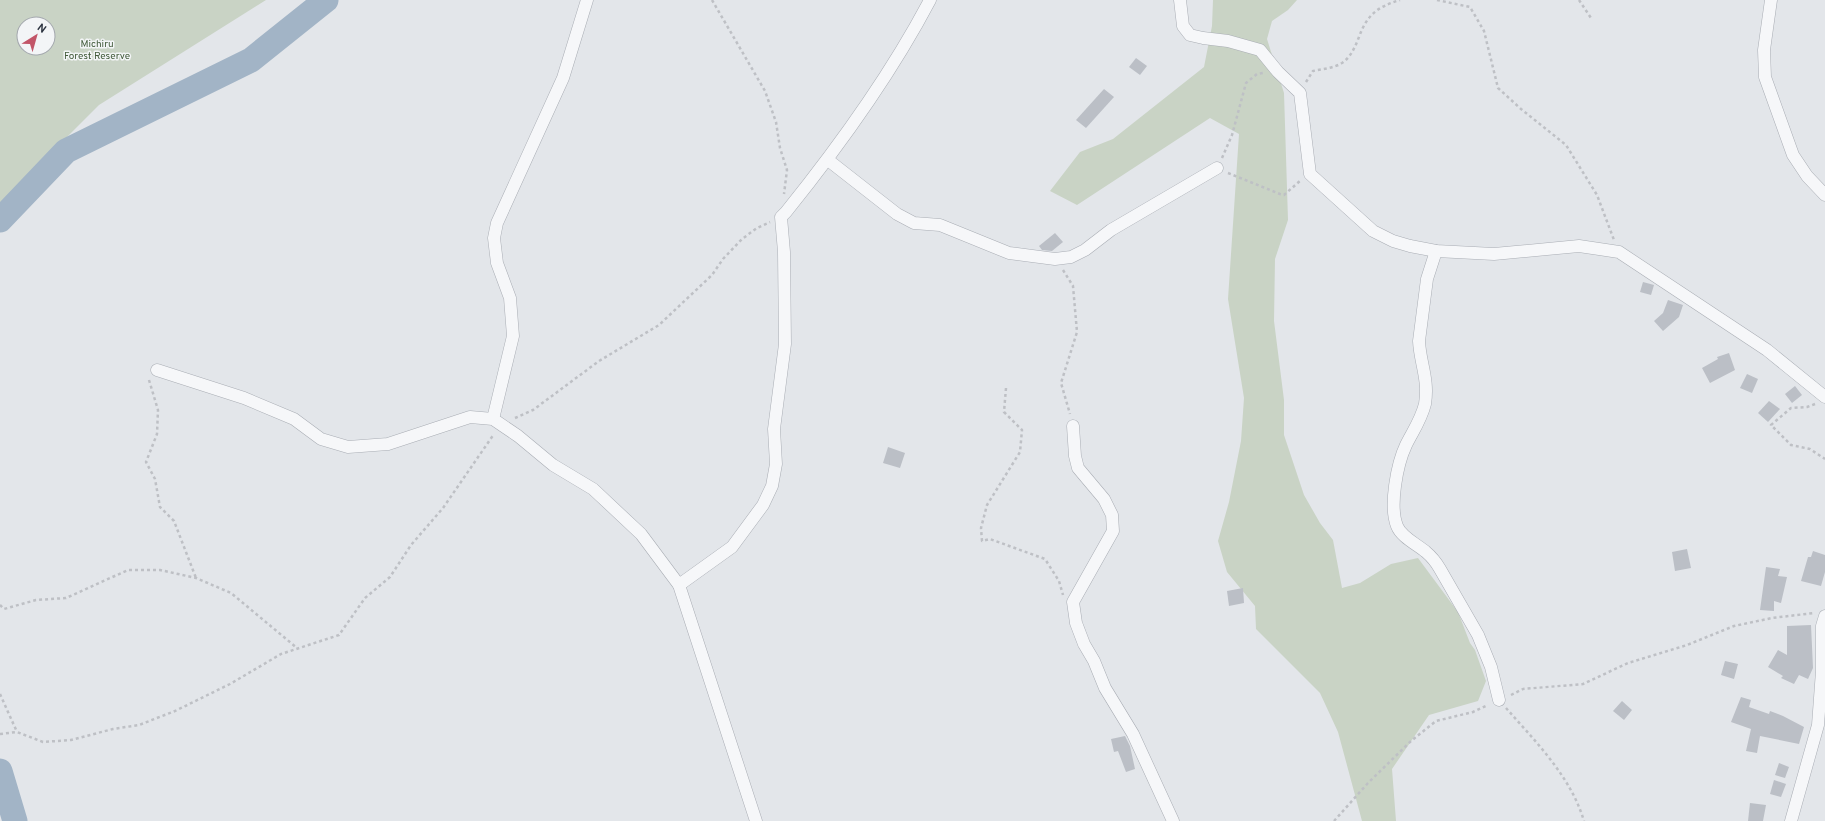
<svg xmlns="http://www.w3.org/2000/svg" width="1825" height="821" viewBox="0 0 1825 821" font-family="Overpass,sans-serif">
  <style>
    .green { fill: #c9d3c5; fill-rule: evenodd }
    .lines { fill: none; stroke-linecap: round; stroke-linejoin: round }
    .river { stroke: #a2b4c6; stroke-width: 25 }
    .building { fill: #bbbfc6 }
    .minor-casing { stroke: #a9adb4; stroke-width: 13 }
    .path { stroke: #bec0c5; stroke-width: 2.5; stroke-dasharray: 3 3; stroke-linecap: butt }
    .minor { stroke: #f6f7f9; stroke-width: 12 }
    .labels { text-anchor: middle; stroke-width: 3; stroke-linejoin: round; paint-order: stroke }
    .park-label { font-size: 10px; fill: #425b3b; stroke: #f3f5f7 }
  </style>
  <rect width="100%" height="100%" fill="#e3e6ea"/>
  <g class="green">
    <path d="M0 0H266L99 105 0 204ZM24 24H48V48H24Z"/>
    <path d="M1213 0H1297L1288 10 1272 21 1267 39 1284 93 1288 220 1275 259 1274 321 1284 400V435L1304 495 1320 523 1333 540 1342 588 1360 583 1391 564 1418 558 1458 612 1470 643 1475 650 1486 681 1478 701 1429 715 1392 769 1396 821H1362L1338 732 1320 693 1256 629 1255 606 1227 572 1218 541 1229 502 1241 441 1244 398 1228 299 1239 134 1210 118 1077 205 1050 191 1080 152 1113 139 1204 67 1212 26Z"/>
  </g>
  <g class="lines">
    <g class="river">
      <path d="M0 220 66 151 251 60 326 0"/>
      <path d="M0 771 15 821"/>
    </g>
  </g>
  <g class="building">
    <path d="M1136 58 1147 66 1140 75 1129 67Z"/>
    <path d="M1104 89 1114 97 1086 128 1076 120Z"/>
    <path d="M1055 233 1063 242 1052 251 1042 250 1039 246Z"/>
    <path d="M1643 282 1654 285 1651 295 1640 292Z"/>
    <path d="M1668 300 1683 305 1679 317 1663 331 1654 321 1663 313Z"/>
    <path d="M1729 353 1735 370 1710 383 1702 368 1718 359 1717 357Z"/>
    <path d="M1747 374 1758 379 1752 393 1740 388Z"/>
    <path d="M1795 386 1802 395 1792 403 1785 394Z"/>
    <path d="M1769 401 1780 409 1768 422 1758 413Z"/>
    <path d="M888 447 905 453 900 468 883 463Z"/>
    <path d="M1687 549 1691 568 1675 571 1672 552Z"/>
    <path d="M1813 551 1825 555V572L1821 586 1801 581 1808 557H1811Z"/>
    <path d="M1766 567 1780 569 1778 576 1787 577 1781 603 1774 601V611L1760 610Z"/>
    <path d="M1243 588 1244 603 1229 606 1227 591Z"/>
    <path d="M1811 625 1813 668 1808 679 1799 675 1794 684 1781 678 1783 676 1768 667 1778 650 1787 655V626Z"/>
    <path d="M1725 661 1738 664 1734 679 1721 675Z"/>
    <path d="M1741 697 1751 700 1749 707 1769 714 1770 711 1783 716 1804 727 1799 744 1760 736 1757 753 1746 751 1751 729 1731 722Z"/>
    <path d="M1622 701 1632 710 1624 720 1613 711Z"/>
    <path d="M1125 736 1130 746 1135 769 1126 772 1118 751 1114 752 1111 739Z"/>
    <path d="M1779 763 1789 767 1785 778 1775 775Z"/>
    <path d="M1774 780 1786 784 1781 797 1770 794Z"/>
    <path d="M1750 803 1766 805 1763 821H1748Z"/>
  </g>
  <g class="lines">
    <g class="minor-casing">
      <g id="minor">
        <path d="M1180 0 1183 26 1190 35 1203 38 1228 41 1260 50 1278 72 1300 93 1310 174 1373 231 1393 241 1410 246 1436 251 1494 254 1579 246 1619 252 1767 350 1825 397"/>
        <path d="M1771 0 1764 50 1765 77 1793 155 1807 176 1825 195"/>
        <path d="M828 160 897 214 914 223 940 225 1009 253 1055 259 1071 257 1085 250 1111 230 1217 168"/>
        <path d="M1436 251 1427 279 1419 341C1420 363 1429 379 1425 404 1421 420 1413 431 1406 445 1397 464 1389 506 1397 526 1401 537 1418 545 1426 552 1432 557 1436 562 1440 569L1478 635 1491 667 1499 700"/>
        <path d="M157 370 244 398 294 419 321 439 348 447 388 444 470 417 493 419 518 436 553 465 593 489 641 534 679 585 756 821"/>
        <path d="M493 419 513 336 510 298 497 263 494 238 497 223 563 78 587 0"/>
        <path d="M1073 426 1075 456 1078 468 1104 499 1112 515 1113 531 1073 602 1076 623 1084 644 1094 661 1105 688 1133 734 1173 821"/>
        <path d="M679 585 732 547 763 505 772 486 776 464 774 429 785 344 784 252 781 217 786 212C840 145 890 76 930 0"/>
        <path d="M1791 821 1818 725 1822 671V626L1825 616"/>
      </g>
    </g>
    <g class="path">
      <path d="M712 0 765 91 776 122 780 148 787 170 784 194"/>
      <path d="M1437 0 1470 7 1484 31 1498 88 1521 109 1566 145 1597 195 1614 240"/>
      <path d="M1579 0 1591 18"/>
      <path d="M1306 82 1313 71C1323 69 1334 68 1342 63 1351 57 1355 47 1359 37 1367 15 1377 7 1400 0"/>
      <path d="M1222 158 1232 135 1246 83 1257 74 1263 73"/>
      <path d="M1228 173 1280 194 1284 195 1301 180"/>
      <path d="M1063 270 1073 286 1077 332 1061 383 1070 414"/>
      <path d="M149 380 158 410 157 434 146 462 155 479 160 507 174 521 196 578"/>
      <path d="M1006 388 1004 412 1022 430 1020 452 987 505 981 528 982 541 990 539 1045 559 1059 581 1063 595"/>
      <path d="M1815 404 1807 407 1791 408 1771 425 1791 445 1810 449 1825 459"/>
      <path d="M515 418 533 410 599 361 659 325 712 275 723 259 742 239 757 228 770 222"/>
      <path d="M0 605 4 609 36 600 66 598 128 570H160L196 578 231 593 297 648"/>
      <path d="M0 694 17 732"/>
      <path d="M1511 695 1523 689 1583 684 1628 663 1687 645 1734 626 1772 618 1814 613"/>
      <path d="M1506 708C1536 742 1571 777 1584 821"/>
      <path d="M0 734 17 732 43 742 71 740 113 729 139 725 175 711 230 684 281 654 339 635 365 598 390 577 411 545 443 508 494 434"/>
      <path d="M1334 821 1368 783 1411 741 1436 721 1473 712 1488 705"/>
    </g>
    <use href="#minor" class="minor"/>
  </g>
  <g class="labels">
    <g class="park-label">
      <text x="97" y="47">Michiru<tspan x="97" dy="12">Forest Reserve</tspan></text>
    </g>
  </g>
  <g transform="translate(36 36) rotate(37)"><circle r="19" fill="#f3f5f7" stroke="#a4a8ae"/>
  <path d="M0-3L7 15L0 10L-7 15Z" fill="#c25568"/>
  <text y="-6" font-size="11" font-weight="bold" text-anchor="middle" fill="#2d3441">N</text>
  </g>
</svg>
